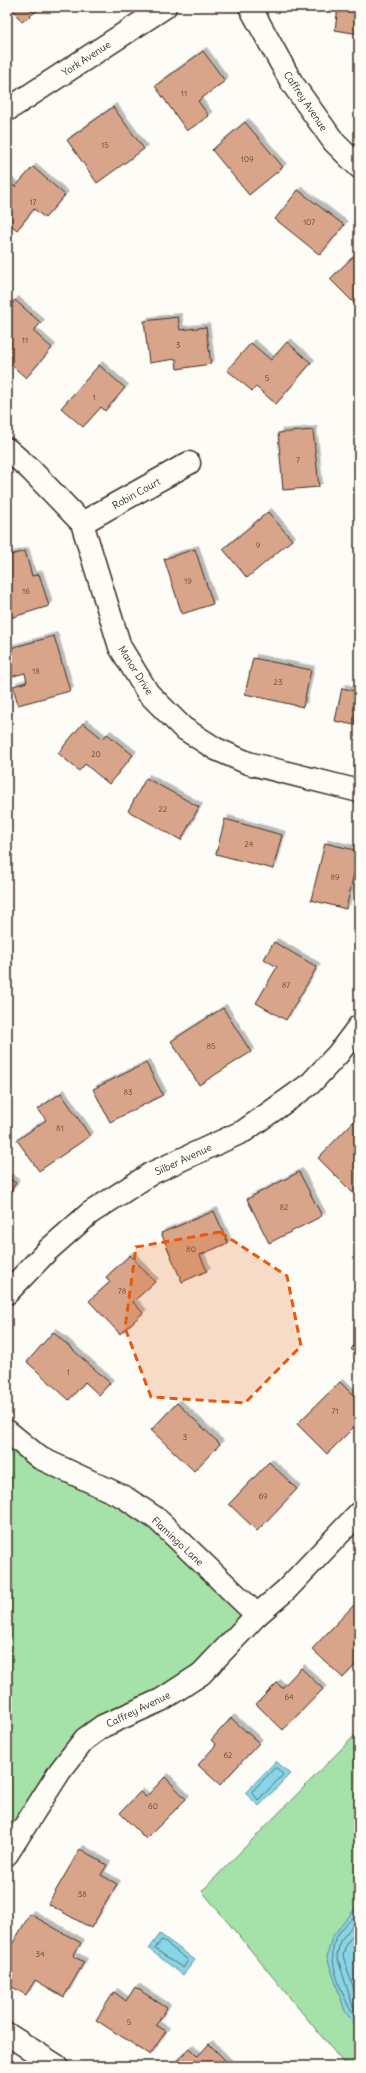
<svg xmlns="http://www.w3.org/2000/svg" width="366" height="2073" viewBox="0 0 366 2073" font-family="Delius,sans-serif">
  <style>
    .green { fill: #a4e2aa; stroke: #708664 }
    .water { fill: #87d5e6; stroke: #699196 }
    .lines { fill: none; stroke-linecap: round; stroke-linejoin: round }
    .shore { stroke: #596e6e; stroke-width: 1 }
    .building { fill: #d8a58b; stroke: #3b2a1e; filter: url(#shadow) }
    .minor-casing { stroke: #3b2a1e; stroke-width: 25 }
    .minor { stroke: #fdfcf7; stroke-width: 22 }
    .marked { fill: #e8590c; fill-opacity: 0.2; stroke: #e8590c; stroke-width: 3; stroke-dasharray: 8 5; stroke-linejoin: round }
    .labels { text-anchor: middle; stroke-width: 3.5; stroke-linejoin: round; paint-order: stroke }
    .number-label { font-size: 8px; fill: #624939 }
    .street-label { font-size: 10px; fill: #3b2a1e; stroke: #fdfcf7 }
  </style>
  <defs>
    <filter id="shadow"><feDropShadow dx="3.5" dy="-3.5" stdDeviation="0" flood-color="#0004"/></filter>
  </defs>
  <rect width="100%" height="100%" fill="#fdfcf7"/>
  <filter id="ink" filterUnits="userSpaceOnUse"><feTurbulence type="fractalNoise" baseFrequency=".025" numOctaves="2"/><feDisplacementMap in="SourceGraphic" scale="8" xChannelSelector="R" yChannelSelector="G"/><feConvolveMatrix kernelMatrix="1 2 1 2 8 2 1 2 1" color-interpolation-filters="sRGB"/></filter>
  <g filter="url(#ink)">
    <g class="green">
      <path d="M7 1431 124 1497 257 1615 200 1674 103 1726 7 1854Z"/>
      <path d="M359 1731V1904L332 1937 327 1957 345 2011 359 2030V2066H346L202 1891Z"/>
    </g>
    <g class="water">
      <path d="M276 1761 290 1774 259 1806 245 1793Z"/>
      <path d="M359 1904V2030L345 2011 327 1957 332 1937Z"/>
      <path d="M160 1934 195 1960 183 1975 149 1949Z"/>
    </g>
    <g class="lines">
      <g class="shore">
        <path d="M275 1768H277L283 1775 258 1800 252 1792Z"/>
        <path d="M359 1911C352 1919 340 1929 335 1940 326 1962 346 2005 359 2024"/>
        <path d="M359 1918 340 1941 337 1956 353 2007 359 2015"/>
        <path d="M359 1928 346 1944 343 1956 359 2005"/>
        <path d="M162 1940 188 1960 183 1968 155 1949Z"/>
      </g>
    </g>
    <g class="building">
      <path d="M11 7H42L22 22Z"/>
      <path d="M338 7H359V34L335 30Z"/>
      <path d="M203 51 225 81 198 101 209 116 187 131 155 86Z"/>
      <path d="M113 107 144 149 97 183 67 140Z"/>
      <path d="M245 122 283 167 249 195 212 150Z"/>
      <path d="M33 167 65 195 45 218 34 209 17 230 7 222V183L9 181 15 187Z"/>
      <path d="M298 190 344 225 320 255 275 219Z"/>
      <path d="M359 251V308L330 279Z"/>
      <path d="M15 300 41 323 33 331 52 348 26 378 7 361V309Z"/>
      <path d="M178 317 180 330 206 327 211 364 177 369 176 359 149 363 144 321Z"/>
      <path d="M287 342 311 363 276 404 256 387 252 391 227 370 251 343 271 360Z"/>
      <path d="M99 365 125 388 105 411 101 407 83 427 61 408Z"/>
      <path d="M313 430 319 487 283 490 278 433Z"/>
      <path d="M268 512 292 540 247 578 223 549Z"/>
      <path d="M195 549 213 604 182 614 164 559Z"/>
      <path d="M25 551 32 576 39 574 49 606 7 619V556Z"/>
      <path d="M54 636 70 691 18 705 13 686 27 682 25 673 10 677 7 668V649Z"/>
      <path d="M253 658 311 670 303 707 245 694Z"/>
      <path d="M342 688 359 692V726L335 721Z"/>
      <path d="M83 723 103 739 107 734 133 755 109 784 85 764 79 771 58 753Z"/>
      <path d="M146 778 199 807 181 840 128 811Z"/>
      <path d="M225 819 282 835 273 869 216 854Z"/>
      <path d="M325 843 359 851 346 909 311 900Z"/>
      <path d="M274 942 317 967 286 1020 256 1003 277 967 264 959Z"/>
      <path d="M223 1008 251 1052 199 1085 171 1041Z"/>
      <path d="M146 1063 163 1095 110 1122 93 1089Z"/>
      <path d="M61 1093 90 1136 39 1171 17 1140 46 1120 38 1109Z"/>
      <path d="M359 1116V1193L356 1196 318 1158Z"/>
      <path d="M299 1172 322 1216 269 1243 247 1199Z"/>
      <path d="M7 1177 16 1183 7 1197Z"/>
      <path d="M214 1211 228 1243 200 1255 207 1271 182 1282 161 1233Z"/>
      <path d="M130 1255 155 1282 133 1302 143 1313 120 1334 89 1301 110 1282 106 1277Z"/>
      <path d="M53 1332 110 1383 99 1395 85 1382 69 1400 27 1362Z"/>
      <path d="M359 1340V1357L351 1349Z"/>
      <path d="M340 1382 359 1401V1422L327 1454 297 1424Z"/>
      <path d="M177 1403 220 1444 194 1471 151 1430Z"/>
      <path d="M269 1462 297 1489 257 1531 229 1504Z"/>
      <path d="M355 1604 359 1609V1661L343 1678 312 1649Z"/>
      <path d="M301 1668 323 1689 283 1730 256 1704 277 1683 282 1688Z"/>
      <path d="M231 1718 259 1743 220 1785 198 1765 216 1745 211 1740Z"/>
      <path d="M165 1777 186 1799 146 1839 120 1813 140 1792 146 1797Z"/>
      <path d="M80 1849 107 1865 101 1875 117 1884 91 1928 48 1904Z"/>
      <path d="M30 1914 81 1943 73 1956 84 1962 64 1997 35 1980 26 1995 7 1984V1953Z"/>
      <path d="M135 1987 167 2008 156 2025 166 2031 150 2055 96 2020 114 1992 126 2001Z"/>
      <path d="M209 2044 231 2066H171L190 2048 198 2056Z"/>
    </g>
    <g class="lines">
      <g class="minor-casing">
        <g id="minor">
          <path d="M250 7 292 83 334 142 359 167"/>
          <path d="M7 110 165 7"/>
          <path d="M7 449 30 469 82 523 120 647 148 693 183 728 216 749 248 763 359 791"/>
          <path d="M82 523 189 463"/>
          <path d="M7 1293 48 1250 90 1213 152 1173 244 1131 310 1084 338 1054 359 1026"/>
          <path d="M7 1431 40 1458 124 1497 157 1519 257 1615"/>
          <path d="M7 1854 60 1771 85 1739 103 1726 161 1700 201 1674 257 1615 286 1590 359 1513"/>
          <path d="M7 2034 57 2066"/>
        </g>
      </g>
      <use href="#minor" class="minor"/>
    </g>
  </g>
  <path class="marked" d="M220 1232 287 1276 301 1346 245 1403 151 1397 125 1328 136 1247Z"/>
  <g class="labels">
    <g class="number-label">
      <text x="184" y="96">11</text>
      <text x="105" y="148">15</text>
      <text x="247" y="162">109</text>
      <text x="33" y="205">17</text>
      <text x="309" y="225">107</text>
      <text x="25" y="343">11</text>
      <text x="178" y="348">3</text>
      <text x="267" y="381">5</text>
      <text x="94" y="400">1</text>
      <text x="298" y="463">7</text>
      <text x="258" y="548">9</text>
      <text x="188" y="584">19</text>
      <text x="26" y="594">16</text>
      <text x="36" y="674">18</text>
      <text x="278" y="685">23</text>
      <text x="96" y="757">20</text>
      <text x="163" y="812">22</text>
      <text x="249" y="847">24</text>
      <text x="335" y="880">89</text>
      <text x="286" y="988">87</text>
      <text x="211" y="1049">85</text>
      <text x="128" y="1095">83</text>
      <text x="60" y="1131">81</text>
      <text x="284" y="1210">82</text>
      <text x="191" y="1252">80</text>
      <text x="122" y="1294">78</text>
      <text x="68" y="1375">1</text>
      <text x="335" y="1414">71</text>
      <text x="185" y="1440">3</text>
      <text x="263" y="1499">69</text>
      <text x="289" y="1700">64</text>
      <text x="228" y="1758">62</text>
      <text x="153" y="1809">60</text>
      <text x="82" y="1897">38</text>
      <text x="40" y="1957">34</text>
      <text x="129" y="2025">5</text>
    </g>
    <g class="street-label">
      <text transform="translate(86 58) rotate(-33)" y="4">York Avenue</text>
      <text transform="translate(306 101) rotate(56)" y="4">Caffrey Avenue</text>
      <text transform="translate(136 493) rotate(-29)" y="4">Robin Court</text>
      <text transform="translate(136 670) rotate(58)" y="4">Manor Drive</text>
      <text transform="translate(183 1159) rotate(-25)" y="4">Silber Avenue</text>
      <text transform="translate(178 1541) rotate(43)" y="4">Flamingo Lane</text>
      <text transform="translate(138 1709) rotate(-26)" y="4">Caffrey Avenue</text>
    </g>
  </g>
  <rect width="366" height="2073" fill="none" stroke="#fdfcf7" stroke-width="24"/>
  <rect x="12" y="12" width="342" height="2049" fill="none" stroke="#3b2a1e" stroke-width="1.5" filter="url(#ink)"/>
</svg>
